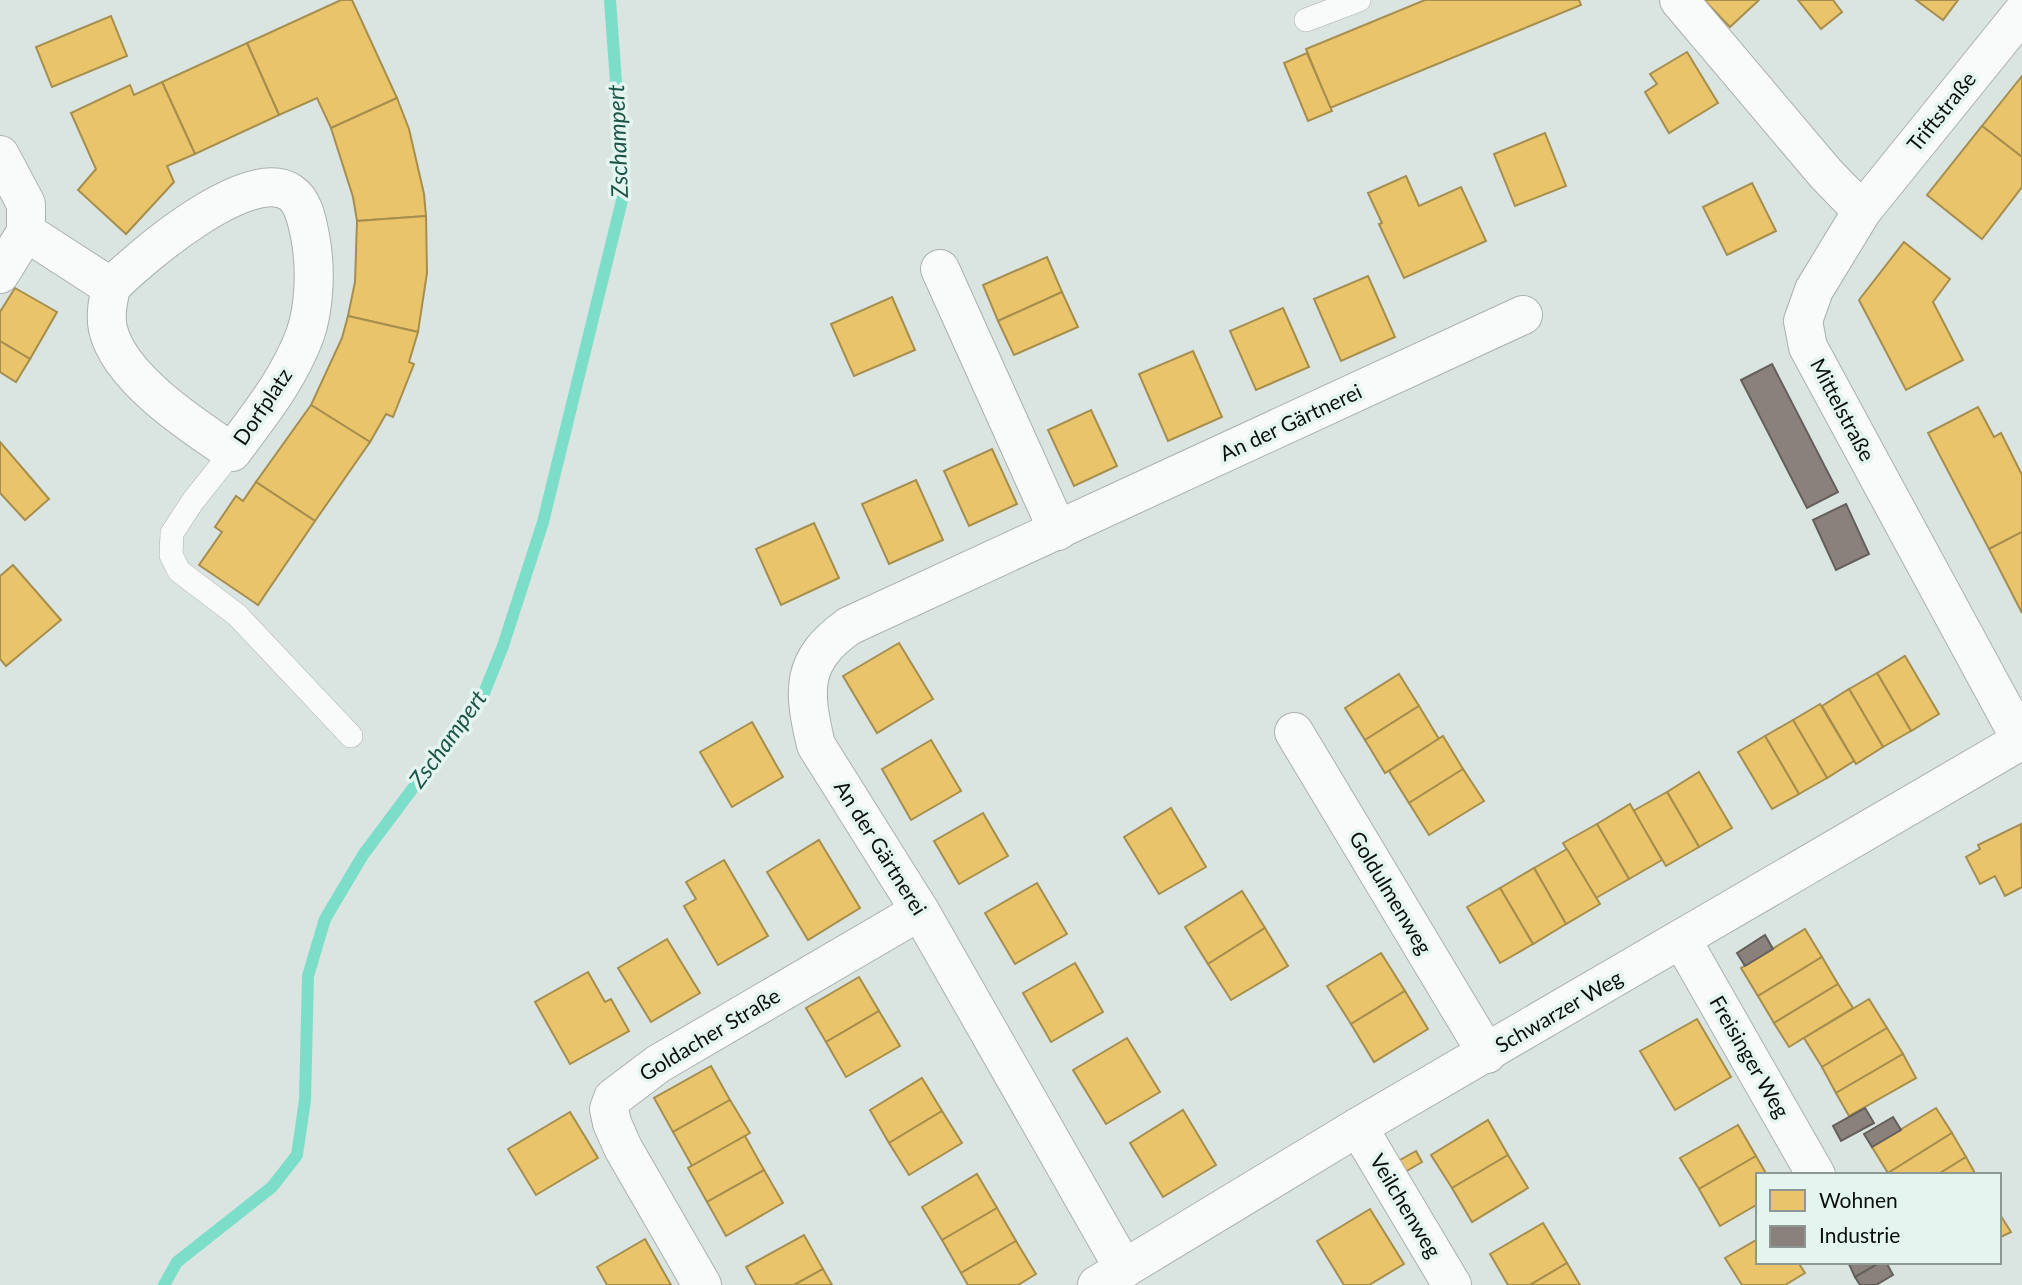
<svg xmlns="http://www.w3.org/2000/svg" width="2022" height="1285" viewBox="0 0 2022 1285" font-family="Lato,sans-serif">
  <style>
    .homes { fill: #e9c46a; stroke: #a68e4e; stroke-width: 2 }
    .industry { fill: #8a817c; stroke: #645f5b; stroke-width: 2 }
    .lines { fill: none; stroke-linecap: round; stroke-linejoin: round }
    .stream { stroke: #7cdec8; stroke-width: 12 }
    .lane-casing { stroke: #aab1af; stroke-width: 24 }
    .street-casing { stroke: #aab1af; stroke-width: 40 }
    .lane { stroke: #f9fbfa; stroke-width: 23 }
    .street { stroke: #f9fbfa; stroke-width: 38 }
    .labels { text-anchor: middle; stroke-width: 7; stroke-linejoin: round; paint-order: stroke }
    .street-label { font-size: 21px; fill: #0a0f0d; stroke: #e4f4ef }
    .water-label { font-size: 23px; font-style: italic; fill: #1c5548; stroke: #e4f4ef }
  </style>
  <rect width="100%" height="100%" fill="#dae4e1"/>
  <g class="homes">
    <path d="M341 0H352L397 98 331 128 317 98 279 115 247 43Z"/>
    <path d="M1425 0H1579L1581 5 1330 108 1306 49Z"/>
    <path d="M1704 0H1759L1730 27Z"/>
    <path d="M1798 0H1833L1842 12 1821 29Z"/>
    <path d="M1916 0H1958L1943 20Z"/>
    <path d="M111 16 127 56 52 87 36 47Z"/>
    <path d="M247 43 279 115 195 154 162 82Z"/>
    <path d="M1687 52 1718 103 1669 133 1645 92 1657 84 1650 74Z"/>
    <path d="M1307 53 1332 111 1308 121 1284 63Z"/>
    <path d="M2022 76V157L1982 126Z"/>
    <path d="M162 82 195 154 167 166 174 182 126 234 78 190 96 169 71 113 130 85 134 95Z"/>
    <path d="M397 98 409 129 424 194 426 216 357 221 353 197 331 128Z"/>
    <path d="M1982 126 2022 157V187L1982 239 1927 195Z"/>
    <path d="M1545 133 1566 186 1515 206 1494 154Z"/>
    <path d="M1406 176 1419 206 1461 187 1486 241 1404 278 1379 224 1382 223 1368 193Z"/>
    <path d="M1752 183 1776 231 1727 255 1703 207Z"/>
    <path d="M426 216 427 273 418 332 348 316 355 282 357 221Z"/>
    <path d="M1904 242 1950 279 1933 302 1963 360 1906 390 1859 300Z"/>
    <path d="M1047 257 1062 292 998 321 983 285Z"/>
    <path d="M1368 276 1395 337 1341 361 1314 299Z"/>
    <path d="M15 288 57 312 30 359 0 341V312Z"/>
    <path d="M1062 292 1078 327 1014 355 998 321Z"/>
    <path d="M892 297 915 350 854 376 831 324Z"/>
    <path d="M1283 308 1309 367 1256 390 1230 331Z"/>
    <path d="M348 316 418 332 409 362 414 364 393 417 386 414 370 442 311 405 342 338Z"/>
    <path d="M0 341 30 359 16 382 0 372Z"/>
    <path d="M1193 351 1222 417 1168 441 1139 374Z"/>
    <path d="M311 405 370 442 315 521 256 482Z"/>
    <path d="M1978 407 1994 437 2001 433 2022 475V532L1989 549 1928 433Z"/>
    <path d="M1091 410 1117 466 1074 486 1048 430Z"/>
    <path d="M0 442 49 499 25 520 0 493Z"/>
    <path d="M992 449 1017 504 969 526 944 471Z"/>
    <path d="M916 480 943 540 889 564 862 504Z"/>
    <path d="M256 482 315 521 258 605 199 565 222 532 215 527 236 496 243 501Z"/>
    <path d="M814 523 839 578 781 605 756 549Z"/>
    <path d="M2022 532V613L1989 549Z"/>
    <path d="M13 565 61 620 6 666 0 659V576Z"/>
    <path d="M899 643 933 699 877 733 843 676Z"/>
    <path d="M1905 656 1939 714 1911 731 1877 673Z"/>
    <path d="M1877 673 1911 731 1883 747 1849 689Z"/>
    <path d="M1399 674 1419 706 1365 740 1345 708Z"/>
    <path d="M1849 689 1883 747 1856 764 1822 706Z"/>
    <path d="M1820 704 1854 761 1827 778 1793 720Z"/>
    <path d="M1419 706 1439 739 1385 773 1365 740Z"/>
    <path d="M1793 720 1827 778 1799 794 1765 736Z"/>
    <path d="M752 722 783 777 732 807 700 752Z"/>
    <path d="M1443 736 1463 769 1409 803 1389 771Z"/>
    <path d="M1765 736 1799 794 1772 809 1738 752Z"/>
    <path d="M931 740 961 791 911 820 882 769Z"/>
    <path d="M1463 769 1484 801 1429 835 1409 803Z"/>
    <path d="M1699 772 1732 828 1699 847 1667 792Z"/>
    <path d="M1667 792 1699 847 1666 866 1633 811Z"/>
    <path d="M1630 804 1662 860 1629 879 1597 824Z"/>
    <path d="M1171 808 1206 867 1159 894 1124 837Z"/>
    <path d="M983 813 1008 856 959 884 934 841Z"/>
    <path d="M1597 824 1629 879 1596 898 1563 843Z"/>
    <path d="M2021 824 2022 887 2005 896 1995 876 1980 884 1966 857 1980 849 1978 845Z"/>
    <path d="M819 840 860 908 808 940 767 872Z"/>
    <path d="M1567 849 1600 904 1566 924 1534 868Z"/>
    <path d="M724 860 768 936 718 965 684 906 696 899 686 882Z"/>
    <path d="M1534 868 1566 924 1533 944 1500 888Z"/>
    <path d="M1037 883 1067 934 1015 964 985 913Z"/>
    <path d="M1500 888 1533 944 1500 963 1467 907Z"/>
    <path d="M1242 891 1265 928 1208 964 1185 927Z"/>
    <path d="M1265 928 1288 966 1231 1000 1208 964Z"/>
    <path d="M1805 929 1822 957 1758 996 1741 968Z"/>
    <path d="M667 939 700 993 651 1022 618 968Z"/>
    <path d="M1381 953 1405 991 1351 1024 1327 986Z"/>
    <path d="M1822 957 1838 984 1774 1023 1758 996Z"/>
    <path d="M1075 963 1103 1012 1051 1042 1023 993Z"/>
    <path d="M588 972 605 1002 611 999 629 1031 570 1064 535 1002Z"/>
    <path d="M859 977 879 1011 826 1042 806 1008Z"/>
    <path d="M1838 984 1853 1008 1789 1047 1774 1023Z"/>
    <path d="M1405 991 1428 1029 1374 1062 1351 1024Z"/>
    <path d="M1869 999 1887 1028 1822 1067 1804 1038Z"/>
    <path d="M879 1011 900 1046 846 1077 826 1042Z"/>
    <path d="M1697 1019 1731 1077 1675 1110 1640 1051Z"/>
    <path d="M1887 1028 1903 1054 1836 1093 1822 1067Z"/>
    <path d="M1127 1038 1160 1092 1106 1124 1073 1070Z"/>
    <path d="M1903 1054 1916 1078 1849 1116 1836 1093Z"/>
    <path d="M711 1066 730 1100 673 1132 654 1098Z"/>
    <path d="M922 1078 942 1111 889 1143 870 1110Z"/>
    <path d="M730 1100 750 1133 692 1166 673 1132Z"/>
    <path d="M1936 1108 1952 1133 1888 1173 1872 1147Z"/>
    <path d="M1183 1110 1216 1165 1163 1197 1130 1143Z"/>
    <path d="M942 1111 962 1143 909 1175 889 1143Z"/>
    <path d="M570 1112 598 1158 536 1195 508 1149Z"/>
    <path d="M1488 1120 1508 1155 1452 1188 1431 1155Z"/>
    <path d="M1738 1125 1756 1156 1699 1189 1680 1158Z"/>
    <path d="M1952 1133 1966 1157 1937 1175H1889L1888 1173Z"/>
    <path d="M745 1136 764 1170 707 1202 688 1168Z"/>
    <path d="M1416 1151 1422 1162 1405 1172 1398 1161Z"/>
    <path d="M1508 1155 1528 1188 1472 1222 1452 1188Z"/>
    <path d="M1756 1156 1767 1175H1758V1204L1720 1226 1699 1189Z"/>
    <path d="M1966 1157 1976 1175H1937Z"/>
    <path d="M764 1170 783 1203 726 1236 707 1202Z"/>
    <path d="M977 1174 997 1208 942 1240 922 1207Z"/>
    <path d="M997 1208 1016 1241 961 1273 942 1240Z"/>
    <path d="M1370 1209 1404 1264 1369 1285H1344L1317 1241Z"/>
    <path d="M1999 1213 2011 1232 1999 1238Z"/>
    <path d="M1543 1223 1567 1263 1530 1285H1508L1490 1254Z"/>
    <path d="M804 1235 823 1269 794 1285H756L746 1267Z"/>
    <path d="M645 1239 671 1285H607L597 1267Z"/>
    <path d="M1758 1239V1262H1798L1805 1273 1785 1285H1742L1725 1258Z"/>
    <path d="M1016 1241 1036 1274 1018 1285H968L961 1273Z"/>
    <path d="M1567 1263 1580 1285H1530Z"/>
    <path d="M823 1269 832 1285H794Z"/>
  </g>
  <g class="industry">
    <path d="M1772 364 1838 492 1807 508 1741 380Z"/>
    <path d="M1846 504 1869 554 1836 570 1813 520Z"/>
    <path d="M1765 935 1773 949 1745 966 1737 953Z"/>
    <path d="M1865 1108 1874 1123 1841 1141 1833 1126Z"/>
    <path d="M1893 1117 1901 1130 1872 1147 1864 1134Z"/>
    <path d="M1848 1262H1881L1855 1277Z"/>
    <path d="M1881 1262H1886L1893 1275 1876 1285H1860L1855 1277Z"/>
  </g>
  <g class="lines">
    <path class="stream" d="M164 1285 177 1262 272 1187 297 1155 305 1100 308 976 325 919 363 855 484 693 503 646 543 522 624 192 610 0"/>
    <g class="lane-casing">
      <g id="lane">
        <path d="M1306 20 1359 0"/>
        <path d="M232 452 193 501 172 533 171 555 179 571 237 615 351 736"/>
      </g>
    </g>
    <g class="street-casing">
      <g id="street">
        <path d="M1679 0 1826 174 1862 211"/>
        <path d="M2022 13 1862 211 1814 290 1803 321 1808 347 2022 742"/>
        <path d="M0 155 26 204V232L0 274"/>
        <path d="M26 232 111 287C108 301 105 315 108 329 119 378 193 426 232 452 260 414 288 380 305 335 315 306 316 266 310 236 307 221 304 202 291 193 250 163 138 259 111 287"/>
        <path d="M940 269 1058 531"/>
        <path d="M1294 732 1487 1054"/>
        <path d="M1682 940 1816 1175"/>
        <path d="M1358 1127 1452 1285"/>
        <path d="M1124 1269 920 911 816 745C803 690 800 661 849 626L1523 315"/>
        <path d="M702 1285 623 1148 612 1123 609 1109 613 1098 658 1064 920 911"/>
        <path d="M1097 1285 1358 1127 2022 740"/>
      </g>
    </g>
    <use href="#lane" class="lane"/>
    <use href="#street" class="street"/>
  </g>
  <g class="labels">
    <g class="street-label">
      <text transform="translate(1942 112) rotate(-51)" y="7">Triftstraße</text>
      <text transform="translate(263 407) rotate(-56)" y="7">Dorfplatz</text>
      <text transform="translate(1842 410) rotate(62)" y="7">Mittelstraße</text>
      <text transform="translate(1291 423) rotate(-25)" y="7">An der Gärtnerei</text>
      <text transform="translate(880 848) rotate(58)" y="7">An der Gärtnerei</text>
      <text transform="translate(1390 893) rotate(59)" y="7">Goldulmenweg</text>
      <text transform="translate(1559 1012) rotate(-30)" y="7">Schwarzer Weg</text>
      <text transform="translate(710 1035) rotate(-31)" y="7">Goldacher Straße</text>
      <text transform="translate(1749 1057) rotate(60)" y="7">Freisinger Weg</text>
      <text transform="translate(1405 1206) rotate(59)" y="7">Veilchenweg</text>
    </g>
    <g class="water-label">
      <text transform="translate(618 141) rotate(-92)" y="8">Zschampert</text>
      <text transform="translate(448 739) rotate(-54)" y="8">Zschampert</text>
    </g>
  </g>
  <rect x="1756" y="1173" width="245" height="91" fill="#e4f4ef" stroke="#8d9895" stroke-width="2"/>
  <rect x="1770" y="1190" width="35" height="21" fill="#e9c46a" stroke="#8d9895" stroke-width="2"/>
  <text x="1819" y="1208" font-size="21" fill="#0a0f0d">Wohnen</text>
  <rect x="1770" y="1226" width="35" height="21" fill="#8a817c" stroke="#8d9895" stroke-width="2"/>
  <text x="1819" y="1243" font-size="21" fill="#0a0f0d">Industrie</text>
</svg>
